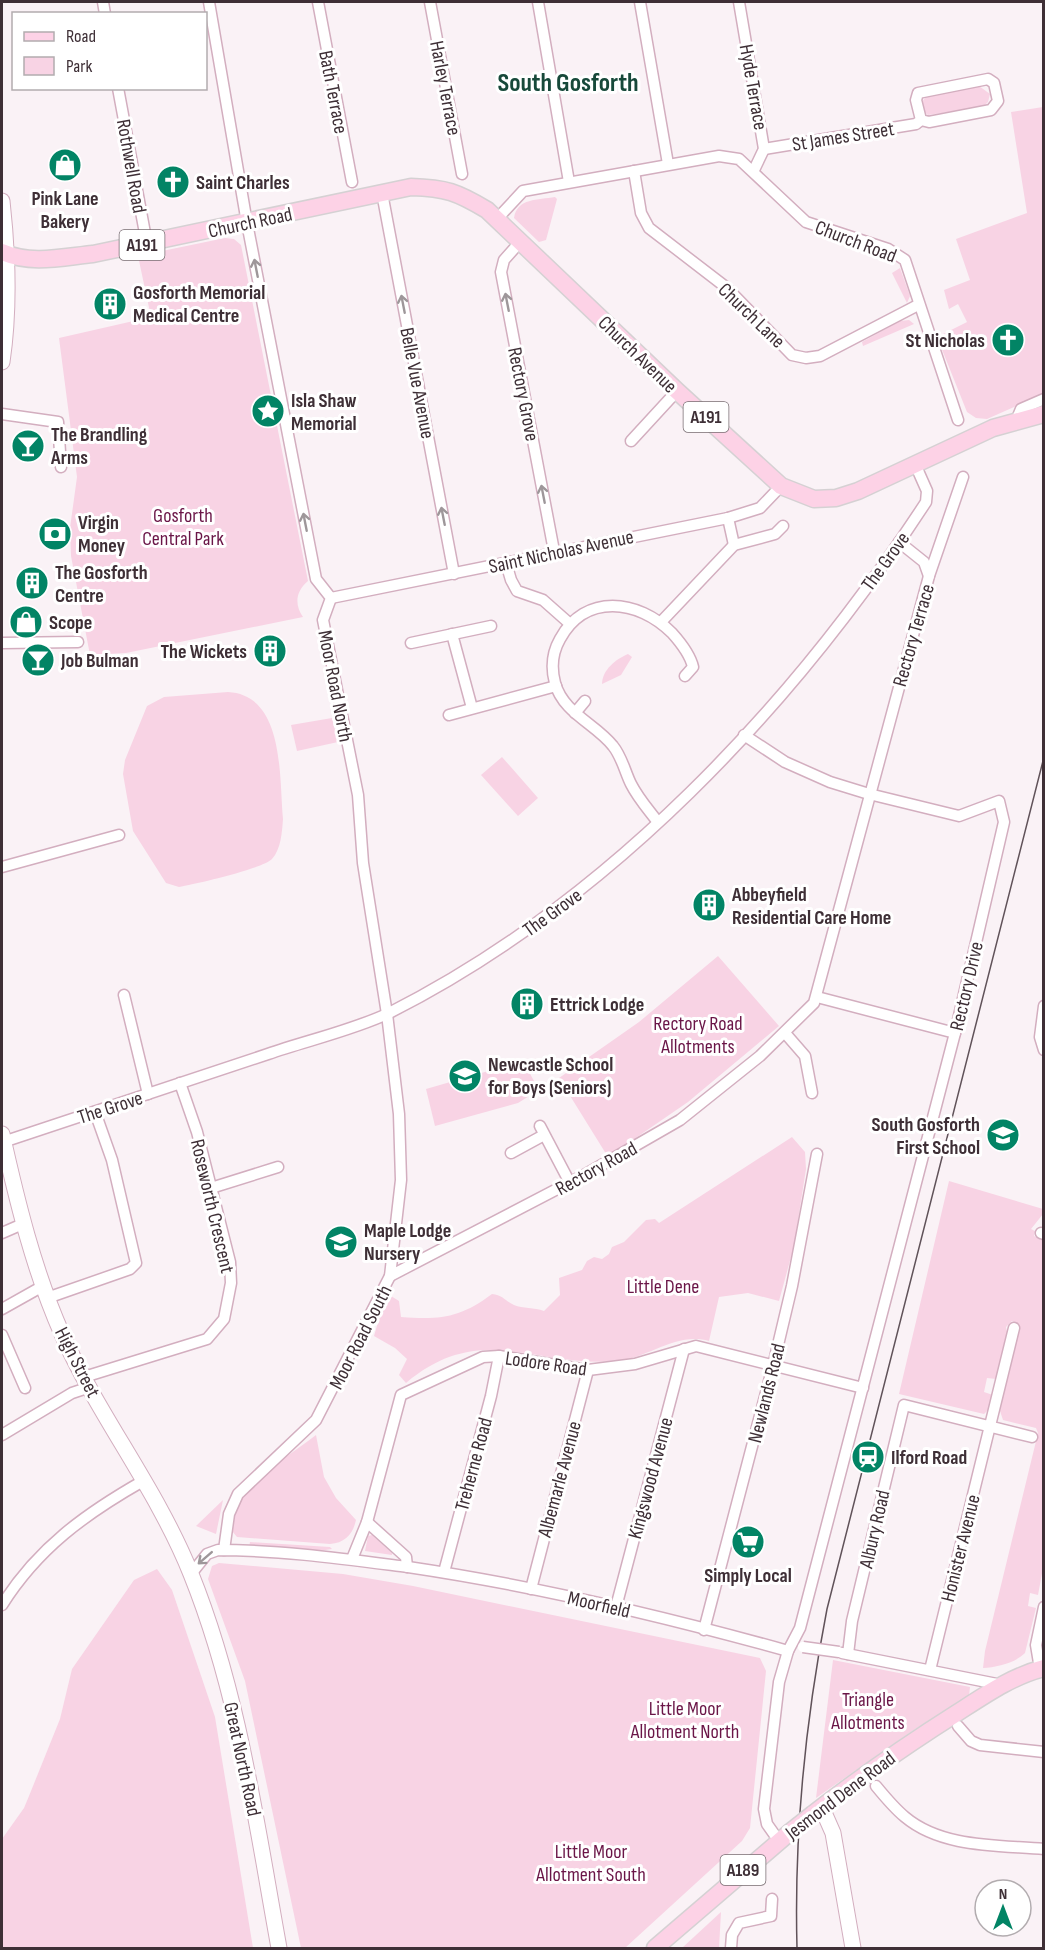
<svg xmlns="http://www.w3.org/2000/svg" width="1045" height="1950" viewBox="0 0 1045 1950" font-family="'Sofia Sans Condensed',sans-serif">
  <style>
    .green { fill: #f8d3e4 }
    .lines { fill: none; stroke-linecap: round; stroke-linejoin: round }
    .street-casing { stroke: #d3aebf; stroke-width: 13 }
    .secondary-casing { stroke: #d3aebf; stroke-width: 17 }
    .primary-casing { stroke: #d5d1d3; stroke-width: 19 }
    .street { stroke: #fff; stroke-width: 10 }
    .secondary { stroke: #fff; stroke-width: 15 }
    .primary { stroke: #fdd2e6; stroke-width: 16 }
    .tram { stroke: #605259; stroke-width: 1.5 }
    .street-bridge-casing { stroke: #d3aebf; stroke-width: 13; stroke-linecap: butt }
    .primary-bridge-casing { stroke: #d5d1d3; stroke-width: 19; stroke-linecap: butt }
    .street-bridge { stroke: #fff; stroke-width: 10 }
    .primary-bridge { stroke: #fdd2e6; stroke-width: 16 }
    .oneway { stroke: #9e979a }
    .labels { text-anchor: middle; stroke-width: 6; stroke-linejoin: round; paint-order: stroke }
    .shield { fill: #fff; stroke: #786d72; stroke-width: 1.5 }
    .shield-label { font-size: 18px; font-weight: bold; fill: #3e2f36 }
    .street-label { font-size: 20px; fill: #3e2f36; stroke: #fff }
    .poi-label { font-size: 20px; font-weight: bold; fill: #3e2f36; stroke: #fff; text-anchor: start }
    .park-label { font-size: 20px; fill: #6a1547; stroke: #fff }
    .district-label { font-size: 26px; font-weight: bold; fill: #17493a; stroke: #fff }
  </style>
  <rect width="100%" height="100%" fill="#faf2f6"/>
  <g class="green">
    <path d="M979 86 990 94 988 102 983 107 928 115 923 111 921 103 926 97Z"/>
    <path d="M1043 107V394L987 419 976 418 967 412 937 337 967 322 958 304 949 309 944 290 970 280 956 239 1027 213 1011 112Z"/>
    <path d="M555 197 557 199 546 240 539 242 514 218C517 198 538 200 555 197Z"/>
    <path d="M225 238 234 239 241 245 308 581C296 591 294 604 303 617L126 653 90 655 71 556 70 528 77 477 59 338 151 317 138 256Z"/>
    <path d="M900 268 910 296 907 303 892 273Z"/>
    <path d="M909 320 914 324 863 346 862 342 900 321Z"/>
    <path d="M628 654 632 657 621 675 602 684C602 670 616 659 628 654Z"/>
    <path d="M228 692C285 695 279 778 283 819 282 832 281 849 272 859 262 869 196 884 179 887L166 883 133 831 123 774 125 760 147 706 164 697Z"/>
    <path d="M332 718 338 742 297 751 291 725Z"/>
    <path d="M502 757 538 798 518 816 481 775Z"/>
    <path d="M718 956 779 1026 688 1102 608 1157 559 1078 639 1022Z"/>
    <path d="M523 1061 539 1090 518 1103 435 1126 426 1089Z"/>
    <path d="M792 1137 805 1152 806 1169 794 1246 779 1301 748 1293 719 1297 709 1341C676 1332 649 1358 617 1361 535 1368 481 1320 406 1383L399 1375 407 1359 395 1348 374 1336 383 1305 391 1296 399 1301 401 1317C440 1320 460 1318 492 1294 503 1295 505 1301 514 1305 523 1309 534 1307 544 1311L560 1295 559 1278 582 1270 587 1261 594 1257 602 1259 609 1254 612 1247 624 1242 646 1220 655 1219 659 1223Z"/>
    <path d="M949 1181 1043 1209V1214L1031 1229 1035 1231 1034 1236 1044 1241 1043 1568 1038 1595 1030 1593 1028 1606 1036 1608 1025 1653C1015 1663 997 1667 983 1668L985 1651 1038 1433 1036 1428 1003 1420 1000 1411 1016 1335 1020 1329 1019 1324 1012 1321 1006 1327 1007 1332 996 1379 987 1378 984 1392 993 1395 989 1409 984 1414 899 1394Z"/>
    <path d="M316 1435 324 1477 336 1498 356 1520C353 1534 345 1543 330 1544L237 1537 232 1531C231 1487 286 1459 316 1435Z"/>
    <path d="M223 1500 216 1534 196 1526Z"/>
    <path d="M372 1535 392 1553V1555L365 1551 368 1536Z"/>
    <path d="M250 1542 330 1547 332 1549 312 1552 249 1547Z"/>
    <path d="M219 1563 343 1574 413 1586 760 1658 766 1671 750 1828 742 1841 625 1948H301L245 1681 208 1579 212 1566Z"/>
    <path d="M157 1569 172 1590 215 1717 253 1948H2V1839L24 1808 29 1796 60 1719 72 1669 134 1580Z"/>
    <path d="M833 1660 970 1687 969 1696 915 1729 816 1798Z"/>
    <path d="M721 1912 719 1948H682Z"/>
  </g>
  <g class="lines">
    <g class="street-casing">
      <g id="street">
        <path d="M103 2 105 14"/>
        <path d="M209 2 247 223 316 579 331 598 323 620 358 795 363 863 387 1014 399 1114 401 1180 390 1276 316 1420 238 1494 229 1514 224 1550"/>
        <path d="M318 2 352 182"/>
        <path d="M430 2 462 174"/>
        <path d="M538 2 569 182"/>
        <path d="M640 2 668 164"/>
        <path d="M739 2 764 149 754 170"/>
        <path d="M118 88 147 244"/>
        <path d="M764 149 916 124 921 120 929 122 991 110 998 101 994 83 988 79 918 93 916 100 921 120"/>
        <path d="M634 171 641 213 649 228 727 288 792 355 806 358 820 356 918 305"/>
        <path d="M382 193 454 574"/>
        <path d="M497 219 523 191 719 156 739 159 806 222 888 249 905 260 958 420"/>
        <path d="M520 242 504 260 501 272 554 551"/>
        <path d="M2 414 58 422 61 467"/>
        <path d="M1016 421 1021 409 1044 399"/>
        <path d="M631 441 677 391"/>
        <path d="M728 518 734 545"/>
        <path d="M899 542 924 562 929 576"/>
        <path d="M506 563 511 580 517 591 543 600 569 623"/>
        <path d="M331 598 728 518 760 508 781 486"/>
        <path d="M661 622 734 545 775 534 783 526"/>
        <path d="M452 634 472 708"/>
        <path d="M2 643 78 642"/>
        <path d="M411 643 491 626"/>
        <path d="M575 713 585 701"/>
        <path d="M449 715 556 686"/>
        <path d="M744 735 785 762 830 782 869 794 959 816 999 801 1004 822 955 1033 800 1628 788 1651 779 1682 764 1809 767 1824 779 1841"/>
        <path d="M657 821C648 809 638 798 631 784 625 772 622 757 613 746 596 724 563 713 555 683 551 668 552 653 560 639 585 593 638 599 672 633 681 643 690 654 693 667L685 676"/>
        <path d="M2 867 119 835"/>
        <path d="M124 995 148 1094"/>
        <path d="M817 997 955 1033"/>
        <path d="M1044 1006 1040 1037 1044 1050"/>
        <path d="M785 1033 805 1056 812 1093"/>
        <path d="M540 1126 570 1183"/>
        <path d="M3 1142C92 1113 180 1083 268 1054 305 1041 354 1030 389 1013 609 902 793 706 926 502L927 491 915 464"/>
        <path d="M511 1153 544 1135"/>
        <path d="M211 1188 278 1167"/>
        <path d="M2 1233 25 1223"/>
        <path d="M1041 1233 1044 1234"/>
        <path d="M390 1276 586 1174 680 1120 760 1056 814 1003 929 576 963 477"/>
        <path d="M47 1298 130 1269 136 1263 112 1160 95 1112"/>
        <path d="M2 1309 43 1286"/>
        <path d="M2 1335 25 1388"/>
        <path d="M84 1377 207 1339 224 1319 231 1283 230 1262 197 1132 180 1083"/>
        <path d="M2 1435 72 1393 90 1387"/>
        <path d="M367 1522 406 1557 407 1567"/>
        <path d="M352 1559 367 1522 401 1395 483 1357 499 1356 588 1370 635 1364 696 1346 863 1388"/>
        <path d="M444 1572 491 1396 499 1356"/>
        <path d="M191 1574 207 1554 218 1550C281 1550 345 1559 408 1567 536 1586 663 1616 788 1651"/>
        <path d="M531 1589 588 1370"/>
        <path d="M2 1605C38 1548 85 1514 143 1481"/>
        <path d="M616 1607 684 1349"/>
        <path d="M704 1630 773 1366 792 1286 817 1154"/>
        <path d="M842 1653 1002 1685"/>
        <path d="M848 1654 852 1621 904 1405 1032 1437"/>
        <path d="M1040 1669 1036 1645 1044 1607"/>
        <path d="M930 1670 1014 1328"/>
        <path d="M958 1726 971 1741 980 1745 1044 1752"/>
        <path d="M876 1786C885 1797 894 1808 905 1817 942 1848 998 1845 1044 1849"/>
        <path d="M731 1948 732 1935 739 1923 771 1916 772 1899"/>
      </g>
    </g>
    <g class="secondary-casing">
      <g id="secondary">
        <path d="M2 201C8 255 10 308 2 362"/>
        <path d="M2 1134C17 1201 34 1271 62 1334 99 1417 157 1489 191 1574 239 1693 256 1822 279 1948"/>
        <path d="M822 1808 833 1833 853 1948"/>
      </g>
    </g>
    <g class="primary-casing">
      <g id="primary">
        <path d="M2 252C31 265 63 257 93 254L411 187C446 188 457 192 487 210L677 391 781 486 814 499 836 498 858 491 993 428 1044 414"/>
        <path d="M813 1814C859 1778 908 1744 957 1713 985 1695 1012 1676 1044 1668"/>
        <path d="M655 1948 789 1833"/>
      </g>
    </g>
    <use href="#street" class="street"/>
    <use href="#secondary" class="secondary"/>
    <use href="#primary" class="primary"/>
    <path class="tram" d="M797 1948C794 1834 805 1722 827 1609L1044 757"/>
    <g class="street-bridge-casing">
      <path id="street-bridge" d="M803 1647 839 1652"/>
    </g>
    <g class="primary-bridge-casing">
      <path id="primary-bridge" d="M789 1833 813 1814"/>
    </g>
    <use href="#street-bridge" class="street-bridge"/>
    <use href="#primary-bridge" class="primary-bridge"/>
  </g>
  <defs><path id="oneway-shaft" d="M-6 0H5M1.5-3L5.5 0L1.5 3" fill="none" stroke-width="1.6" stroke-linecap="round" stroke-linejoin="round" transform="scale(1.5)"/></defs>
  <g class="oneway">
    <use href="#oneway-shaft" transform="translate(256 268) rotate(-101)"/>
    <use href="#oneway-shaft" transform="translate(507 302) rotate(-101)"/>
    <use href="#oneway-shaft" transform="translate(403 304) rotate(-101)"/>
    <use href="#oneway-shaft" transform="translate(543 494) rotate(-101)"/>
    <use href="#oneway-shaft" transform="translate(443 516) rotate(-101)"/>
    <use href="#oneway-shaft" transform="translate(305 522) rotate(-101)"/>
    <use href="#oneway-shaft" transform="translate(205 1558) rotate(139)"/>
  </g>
  <defs>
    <g id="shop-disc" transform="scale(1.725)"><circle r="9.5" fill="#028465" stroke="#fff"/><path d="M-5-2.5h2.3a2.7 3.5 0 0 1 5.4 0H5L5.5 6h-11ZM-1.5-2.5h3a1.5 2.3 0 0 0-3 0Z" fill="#fff"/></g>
    <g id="church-disc" transform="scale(1.725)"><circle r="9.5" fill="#028465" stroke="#fff"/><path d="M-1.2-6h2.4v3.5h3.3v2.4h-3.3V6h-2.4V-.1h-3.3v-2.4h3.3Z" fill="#fff"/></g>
    <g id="building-disc" transform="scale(1.725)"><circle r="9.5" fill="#028465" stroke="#fff"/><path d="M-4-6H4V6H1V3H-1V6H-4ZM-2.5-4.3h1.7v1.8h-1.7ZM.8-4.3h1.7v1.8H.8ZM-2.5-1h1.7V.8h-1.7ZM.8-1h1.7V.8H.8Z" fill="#fff"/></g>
    <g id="sight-disc" transform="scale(1.725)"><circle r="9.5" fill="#028465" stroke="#fff"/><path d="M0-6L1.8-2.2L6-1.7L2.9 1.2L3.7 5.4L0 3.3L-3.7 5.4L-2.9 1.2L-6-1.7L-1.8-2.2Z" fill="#fff"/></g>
    <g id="bar-disc" transform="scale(1.725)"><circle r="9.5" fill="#028465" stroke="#fff"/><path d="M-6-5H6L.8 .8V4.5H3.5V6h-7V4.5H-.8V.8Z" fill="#fff"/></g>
    <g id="bank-disc" transform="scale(1.725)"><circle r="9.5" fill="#028465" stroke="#fff"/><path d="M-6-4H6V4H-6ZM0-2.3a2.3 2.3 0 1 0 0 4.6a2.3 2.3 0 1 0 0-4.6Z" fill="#fff"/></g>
    <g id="school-disc" transform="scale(1.725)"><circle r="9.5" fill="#028465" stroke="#fff"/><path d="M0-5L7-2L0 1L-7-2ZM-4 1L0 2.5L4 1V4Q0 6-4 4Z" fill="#fff"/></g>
    <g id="station-disc" transform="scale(1.725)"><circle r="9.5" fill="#028465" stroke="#fff"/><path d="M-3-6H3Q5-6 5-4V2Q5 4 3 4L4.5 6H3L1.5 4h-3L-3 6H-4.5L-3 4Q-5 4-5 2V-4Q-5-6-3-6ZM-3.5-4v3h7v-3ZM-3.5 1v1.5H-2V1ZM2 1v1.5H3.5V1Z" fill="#fff"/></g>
    <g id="supermarket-disc" transform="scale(1.725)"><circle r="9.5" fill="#028465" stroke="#fff"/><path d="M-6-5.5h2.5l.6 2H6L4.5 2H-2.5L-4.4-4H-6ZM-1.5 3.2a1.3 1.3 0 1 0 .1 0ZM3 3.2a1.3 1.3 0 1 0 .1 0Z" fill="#fff"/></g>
  </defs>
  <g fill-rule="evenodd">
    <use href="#shop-disc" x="65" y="165"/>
    <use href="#church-disc" x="173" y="182"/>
    <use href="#building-disc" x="110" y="304"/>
    <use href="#church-disc" x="1008" y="340"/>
    <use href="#sight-disc" x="268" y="411"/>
    <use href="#bar-disc" x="28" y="446"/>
    <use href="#bank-disc" x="55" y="534"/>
    <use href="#building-disc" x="32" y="583"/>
    <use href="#shop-disc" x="26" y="622"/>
    <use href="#building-disc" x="270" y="651"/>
    <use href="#bar-disc" x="38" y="660"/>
    <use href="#building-disc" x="709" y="905"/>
    <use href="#building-disc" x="527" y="1004"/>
    <use href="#school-disc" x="465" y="1076"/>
    <use href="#school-disc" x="1003" y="1135"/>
    <use href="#school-disc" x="341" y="1242"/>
    <use href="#station-disc" x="868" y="1457"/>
    <use href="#supermarket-disc" x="748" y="1542"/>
  </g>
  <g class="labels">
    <g class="shield">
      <rect x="119.5" y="230" width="45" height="30" rx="4.5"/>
      <rect x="683.5" y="402" width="45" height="30" rx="4.5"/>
      <rect x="720.5" y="1855" width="45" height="30" rx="4.5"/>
    </g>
    <g class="shield-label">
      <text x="142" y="251">A191</text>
      <text x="706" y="423">A191</text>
      <text x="743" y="1876">A189</text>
    </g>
    <g class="street-label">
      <text transform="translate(754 87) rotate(80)" y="7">Hyde Terrace</text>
      <text transform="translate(446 88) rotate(79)" y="7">Harley Terrace</text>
      <text transform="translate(334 92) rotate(79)" y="7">Bath Terrace</text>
      <text transform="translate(843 136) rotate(-9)" y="7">St James Street</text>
      <text transform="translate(132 166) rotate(80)" y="7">Rothwell Road</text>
      <text transform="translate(250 222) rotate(-12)" y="7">Church Road</text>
      <text transform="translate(856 241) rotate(21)" y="7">Church Road</text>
      <text transform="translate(752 315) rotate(44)" y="7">Church Lane</text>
      <text transform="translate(638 354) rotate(44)" y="7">Church Avenue</text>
      <text transform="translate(418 383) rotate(79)" y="7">Belle Vue Avenue</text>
      <text transform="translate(524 394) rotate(79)" y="7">Rectory Grove</text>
      <text transform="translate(561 551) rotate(-12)" y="7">Saint Nicholas Avenue</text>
      <text transform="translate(885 561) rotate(-54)" y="7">The Grove</text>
      <text transform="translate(913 635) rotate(-74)" y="7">Rectory Terrace</text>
      <text transform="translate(336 686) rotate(79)" y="7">Moor Road North</text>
      <text transform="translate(552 912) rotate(-36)" y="7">The Grove</text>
      <text transform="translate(966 986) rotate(-77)" y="7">Rectory Drive</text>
      <text transform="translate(110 1107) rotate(-18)" y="7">The Grove</text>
      <text transform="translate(596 1168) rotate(-29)" y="7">Rectory Road</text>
      <text transform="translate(213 1206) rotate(77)" y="7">Roseworth Crescent</text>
      <text transform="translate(360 1337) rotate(-63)" y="7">Moor Road South</text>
      <text transform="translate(78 1362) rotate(63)" y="7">High Street</text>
      <text transform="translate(546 1363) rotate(8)" y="7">Lodore Road</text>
      <text transform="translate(766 1393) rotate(-76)" y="7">Newlands Road</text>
      <text transform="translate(473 1464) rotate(-75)" y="7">Treherne Road</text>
      <text transform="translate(650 1478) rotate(-75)" y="7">Kingswood Avenue</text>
      <text transform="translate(559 1479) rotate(-75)" y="7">Albemarle Avenue</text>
      <text transform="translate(874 1529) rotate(-77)" y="7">Albury Road</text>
      <text transform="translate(960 1548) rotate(-76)" y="7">Honister Avenue</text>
      <text transform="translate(599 1604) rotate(13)" y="7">Moorfield</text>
      <text transform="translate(243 1759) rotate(78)" y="7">Great North Road</text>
      <text transform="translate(840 1795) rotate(-37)" y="7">Jesmond Dene Road</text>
    </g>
    <g class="poi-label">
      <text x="196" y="189">Saint Charles</text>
      <text x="65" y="205" text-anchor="middle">Pink Lane<tspan x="65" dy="23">Bakery</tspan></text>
      <text x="133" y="299">Gosforth Memorial<tspan x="133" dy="23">Medical Centre</tspan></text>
      <text x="985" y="347" text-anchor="end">St Nicholas</text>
      <text x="291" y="407">Isla Shaw<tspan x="291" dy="23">Memorial</tspan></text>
      <text x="51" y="441">The Brandling<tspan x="51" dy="23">Arms</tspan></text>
      <text x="78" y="529">Virgin<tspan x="78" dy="23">Money</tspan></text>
      <text x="55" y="579">The Gosforth<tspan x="55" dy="23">Centre</tspan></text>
      <text x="49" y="629">Scope</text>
      <text x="247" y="658" text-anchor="end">The Wickets</text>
      <text x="61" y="667">Job Bulman</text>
      <text x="732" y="901">Abbeyfield<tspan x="732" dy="23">Residential Care Home</tspan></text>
      <text x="550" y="1011">Ettrick Lodge</text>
      <text x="488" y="1071">Newcastle School<tspan x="488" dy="23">for Boys (Seniors)</tspan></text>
      <text x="980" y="1131" text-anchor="end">South Gosforth<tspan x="980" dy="23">First School</tspan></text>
      <text x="364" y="1237">Maple Lodge<tspan x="364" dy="23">Nursery</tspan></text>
      <text x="891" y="1464">Ilford Road</text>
      <text x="748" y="1582" text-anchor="middle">Simply Local</text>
    </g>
    <g class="park-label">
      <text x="183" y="522">Gosforth<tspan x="183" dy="23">Central Park</tspan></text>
      <text x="698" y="1030">Rectory Road<tspan x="698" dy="23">Allotments</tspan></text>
      <text x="663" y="1293">Little Dene</text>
      <text x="868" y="1706">Triangle<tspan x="868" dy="23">Allotments</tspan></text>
      <text x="685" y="1715">Little Moor<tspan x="685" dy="23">Allotment North</tspan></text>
      <text x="591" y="1858">Little Moor<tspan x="591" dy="23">Allotment South</tspan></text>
    </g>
    <g class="district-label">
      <text x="568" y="91">South Gosforth</text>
    </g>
  </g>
  <rect width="1045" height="1950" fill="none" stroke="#3e2f36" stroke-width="6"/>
  <rect x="12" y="12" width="195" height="78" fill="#ffffff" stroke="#b2acaf" stroke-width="1.5"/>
  <rect x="24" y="32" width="30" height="9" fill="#fdd2e6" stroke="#b2acaf" stroke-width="1.5"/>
  <text x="66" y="42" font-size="18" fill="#3e2f36">Road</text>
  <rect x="24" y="57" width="30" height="18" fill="#f8d3e4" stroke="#b2acaf" stroke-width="1.5"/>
  <text x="66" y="72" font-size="18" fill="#3e2f36">Park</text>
  <g transform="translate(1003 1908)"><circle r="28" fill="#ffffff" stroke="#b2acaf" stroke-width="1.5"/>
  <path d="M0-4.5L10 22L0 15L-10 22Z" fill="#028465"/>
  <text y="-9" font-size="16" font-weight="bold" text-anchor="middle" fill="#3e2f36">N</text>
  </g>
</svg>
